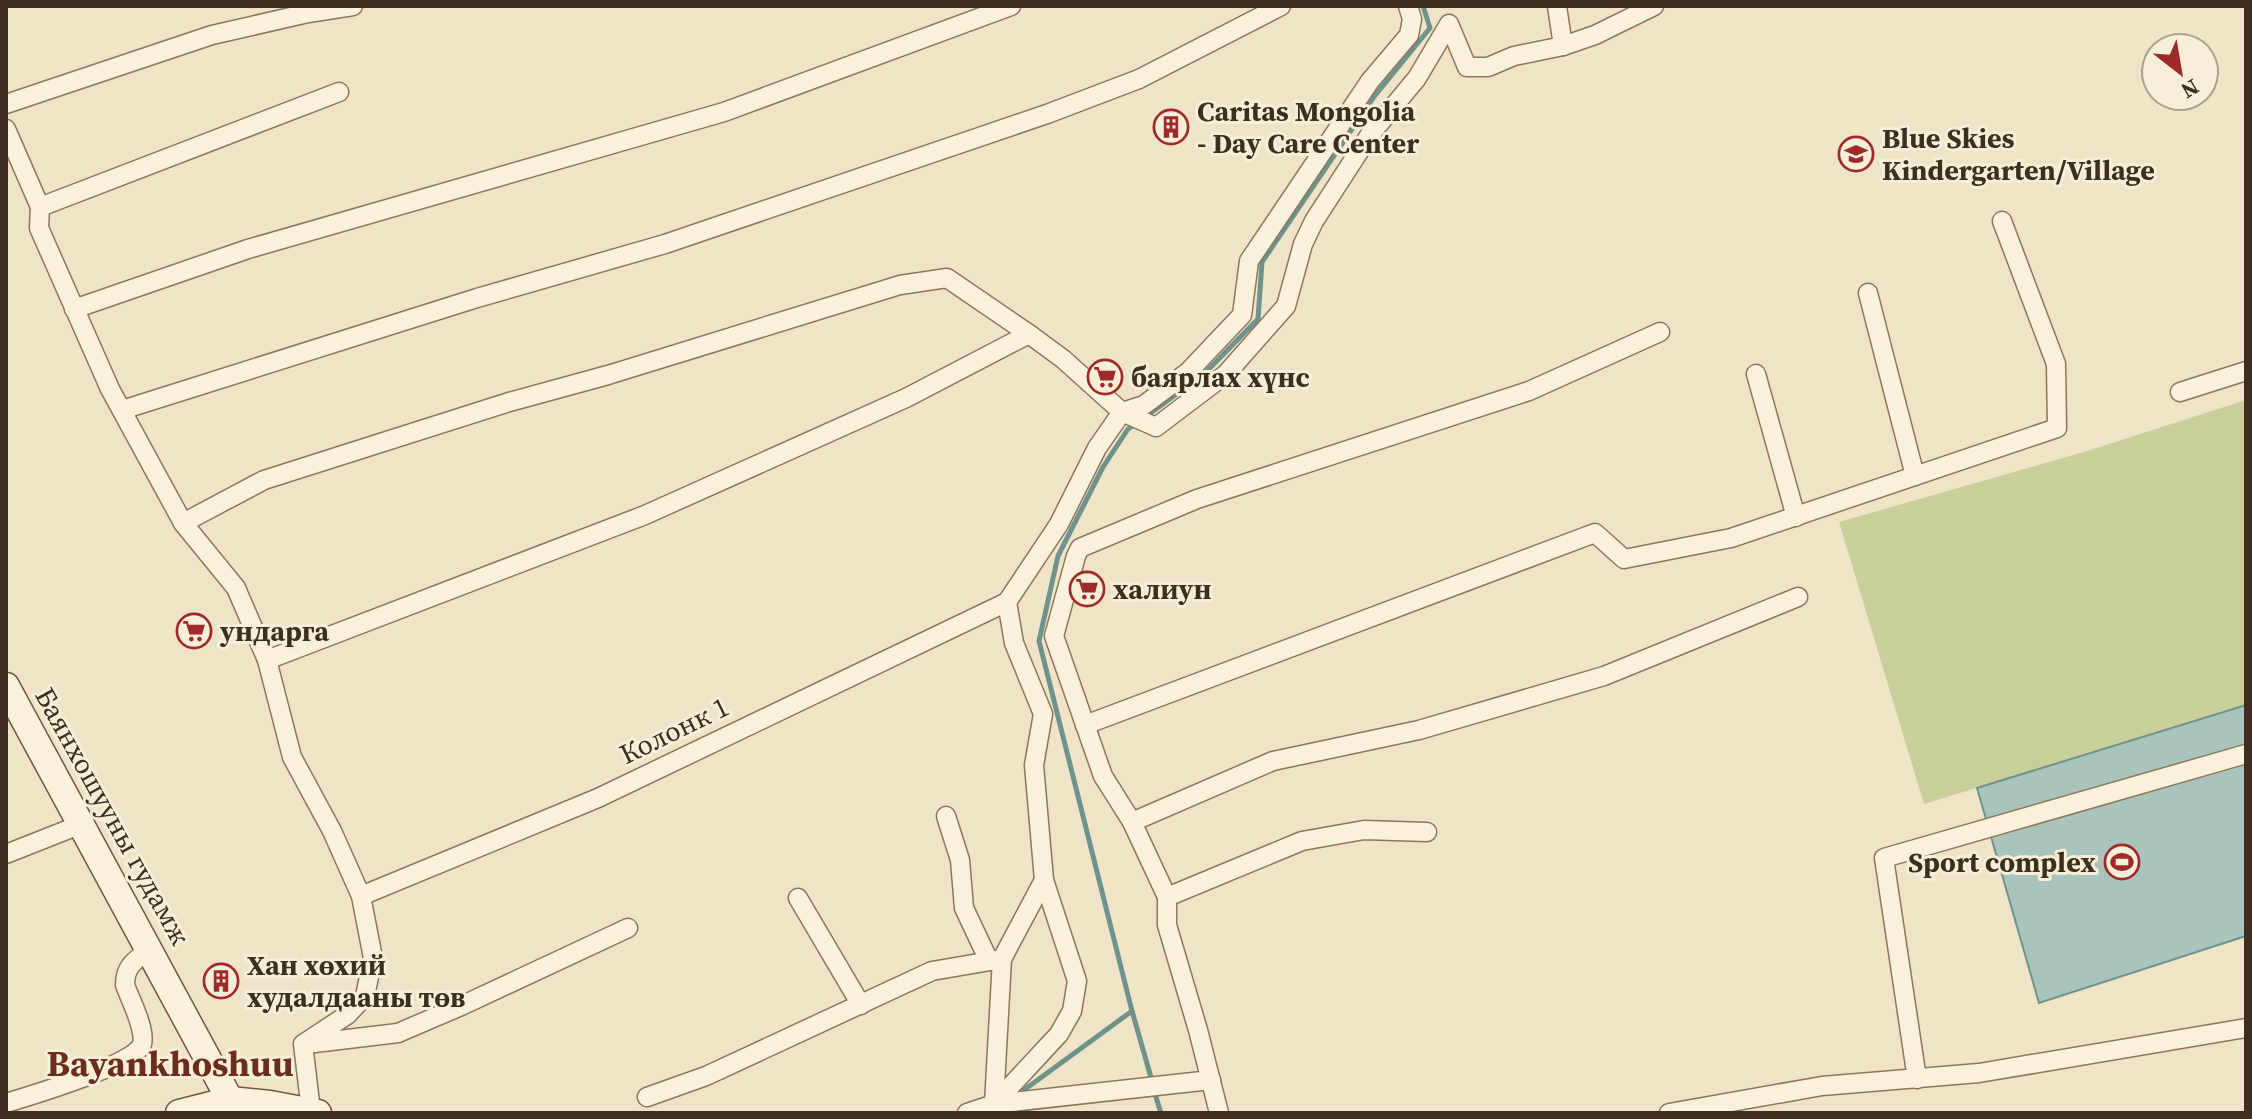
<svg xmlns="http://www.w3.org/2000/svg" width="2252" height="1119" viewBox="0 0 2252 1119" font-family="'Source Serif 4',serif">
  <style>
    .green { fill: #c9cf9b }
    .water { fill: #a9c4bc; stroke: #6f938a; stroke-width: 2 }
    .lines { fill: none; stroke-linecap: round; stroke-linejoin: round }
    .stream { stroke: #6f938a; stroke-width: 5 }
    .street-casing { stroke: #8d765c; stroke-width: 21 }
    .secondary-casing { stroke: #6f573f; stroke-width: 29 }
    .street { stroke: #faf1dc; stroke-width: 18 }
    .secondary { stroke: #faf1dc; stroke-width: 26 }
    .labels { text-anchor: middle; stroke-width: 6; stroke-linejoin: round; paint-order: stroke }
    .poi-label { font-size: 28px; font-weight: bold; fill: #3d2e20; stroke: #f7eed8; text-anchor: start }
    .street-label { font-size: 28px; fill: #3d2e20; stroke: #f7eed8 }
    .district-label { font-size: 36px; font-weight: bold; fill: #6b2e1e; stroke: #f7eed8 }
  </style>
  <rect width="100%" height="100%" fill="#f0e4c8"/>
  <path class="green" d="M2246 400V705L1924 804 1839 522 2087 451Z"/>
  <path class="water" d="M2246 705V936L2039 1003 1977 788Z"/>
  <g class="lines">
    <g class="stream">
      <path d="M1145 417 1204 374 1258 319 1262 262 1373 98 1430 28 1423 6"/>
      <path d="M1137 423 1128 429 1103 467 1058 556 1039 641 1132 1011 1152 1081"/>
      <path d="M1024 1090 1132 1011"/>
      <path d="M1154 1091 1161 1113"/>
    </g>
    <g class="street-casing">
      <g id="street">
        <path d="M1557 6 1563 46"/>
        <path d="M6 104 212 35 308 13 353 6"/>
        <path d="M6 129 40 207 39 228 110 389 183 523 236 588 267 660 292 757 332 831 361 896 373 958 365 996 347 1015 303 1044 311 1111"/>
        <path d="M40 207 339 92"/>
        <path d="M1868 293 1915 476"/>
        <path d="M74 309 248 249 724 112 1011 6"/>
        <path d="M1756 374 1796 517"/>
        <path d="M2180 392 2246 371"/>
        <path d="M122 410 477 298 665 244 1047 114 1139 79 1281 6"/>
        <path d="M183 523 264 480 509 402 608 375 900 285 947 278 1029 334 1063 359 1122 412 1144 405 1188 372 1242 315 1249 261 1370 81 1409 35 1412 19 1408 6"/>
        <path d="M267 660 645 515 906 398 1029 334"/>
        <path d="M1085 725 1595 533 1624 559 1731 538 2057 428 2056 364 2002 221"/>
        <path d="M946 816 960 860 964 908 989 961"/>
        <path d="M1132 822 1273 761 1419 730 1604 676 1798 597"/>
        <path d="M6 854 82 824"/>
        <path d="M361 896 598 798 1007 602"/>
        <path d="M1167 897 1302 841 1364 830 1427 832"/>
        <path d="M798 898 861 1005"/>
        <path d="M306 1044 398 1033 461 1006 628 928"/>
        <path d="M1917 1079 1884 858 2246 754"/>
        <path d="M647 1097 706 1076 932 971 1002 959"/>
        <path d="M6 1103C29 1096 137 1064 142 1044 146 1029 130 999 125 985 125 965 136 960 150 949"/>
        <path d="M994 1104 1002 959 1044 880 1034 765 1043 714 1014 643 1007 602 1059 524 1097 448 1122 412 1156 427 1226 374 1286 306 1303 244 1314 221 1369 136 1417 78 1449 24 1467 67H1488L1514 56 1563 46 1595 35 1654 6"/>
        <path d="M994 1104 1059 1034 1072 1011 1077 981 1044 880"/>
        <path d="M967 1113 994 1104 1211 1080"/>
        <path d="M1219 1113 1198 1030 1167 925V897L1132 822 1103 776 1054 636 1076 556 1080 548 1197 499 1529 391 1660 332"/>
        <path d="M1669 1113 1822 1086 1979 1073 2246 1028"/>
      </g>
    </g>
    <g class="secondary-casing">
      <g id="secondary">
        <path d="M6 686 237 1113"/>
        <path d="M179 1113 230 1100 270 1104 318 1113"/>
      </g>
    </g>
    <use href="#street" class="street"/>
    <use href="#secondary" class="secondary"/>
  </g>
  <defs>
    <g id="building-ring" transform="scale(1.8)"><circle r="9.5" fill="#f7eed8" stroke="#9e2a2b" stroke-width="1.5"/><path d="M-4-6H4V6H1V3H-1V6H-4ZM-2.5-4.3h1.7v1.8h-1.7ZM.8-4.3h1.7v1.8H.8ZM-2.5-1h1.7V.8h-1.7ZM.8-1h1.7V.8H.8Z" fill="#9e2a2b"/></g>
    <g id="school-ring" transform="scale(1.8)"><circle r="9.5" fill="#f7eed8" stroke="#9e2a2b" stroke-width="1.5"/><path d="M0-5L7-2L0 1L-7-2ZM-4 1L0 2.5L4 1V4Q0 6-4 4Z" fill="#9e2a2b"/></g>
    <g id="supermarket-ring" transform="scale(1.8)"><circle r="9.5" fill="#f7eed8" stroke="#9e2a2b" stroke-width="1.5"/><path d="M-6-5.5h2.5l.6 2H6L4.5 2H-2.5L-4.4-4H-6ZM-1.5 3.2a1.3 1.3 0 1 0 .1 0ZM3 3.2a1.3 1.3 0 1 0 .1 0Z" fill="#9e2a2b"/></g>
    <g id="stadium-ring" transform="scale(1.8)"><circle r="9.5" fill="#f7eed8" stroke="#9e2a2b" stroke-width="1.5"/><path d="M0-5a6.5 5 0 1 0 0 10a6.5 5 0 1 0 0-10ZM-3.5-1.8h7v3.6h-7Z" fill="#9e2a2b"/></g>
  </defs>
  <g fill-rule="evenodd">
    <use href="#building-ring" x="1171" y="127"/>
    <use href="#school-ring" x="1856" y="154"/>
    <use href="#supermarket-ring" x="1105" y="377"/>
    <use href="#supermarket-ring" x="1087" y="589"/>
    <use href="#supermarket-ring" x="194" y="631"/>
    <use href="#stadium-ring" x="2122" y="862"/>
    <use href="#building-ring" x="221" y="981"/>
  </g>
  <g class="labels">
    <g class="poi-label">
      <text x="1197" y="121">Caritas Mongolia<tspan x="1197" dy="32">- Day Care Center</tspan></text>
      <text x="1882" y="148">Blue Skies<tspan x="1882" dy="32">Kindergarten/Village</tspan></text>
      <text x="1131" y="387">баярлах хүнс</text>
      <text x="1113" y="599">халиун</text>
      <text x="220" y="641">ундарга</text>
      <text x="2096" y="872" text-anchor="end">Sport complex</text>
      <text x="247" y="975">Хан хөхий<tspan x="247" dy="32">худалдааны төв</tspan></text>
    </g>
    <g class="street-label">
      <text transform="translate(674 730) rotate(-26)" y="10">Колонк 1</text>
      <text transform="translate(113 816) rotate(61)" y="10">Баянхошууны гудамж</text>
    </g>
    <g class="district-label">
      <text x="170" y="1076">Bayankhoshuu</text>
    </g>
  </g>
  <rect width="2252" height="1119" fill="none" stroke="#3d2e20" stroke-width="16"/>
  <g transform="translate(2180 72) rotate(149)"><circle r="38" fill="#f7eed8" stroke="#ada18e" stroke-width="2"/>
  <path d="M0-6L14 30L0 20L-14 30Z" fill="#9e2a2b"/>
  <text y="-12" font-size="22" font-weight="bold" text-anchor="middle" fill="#3d2e20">N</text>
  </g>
</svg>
